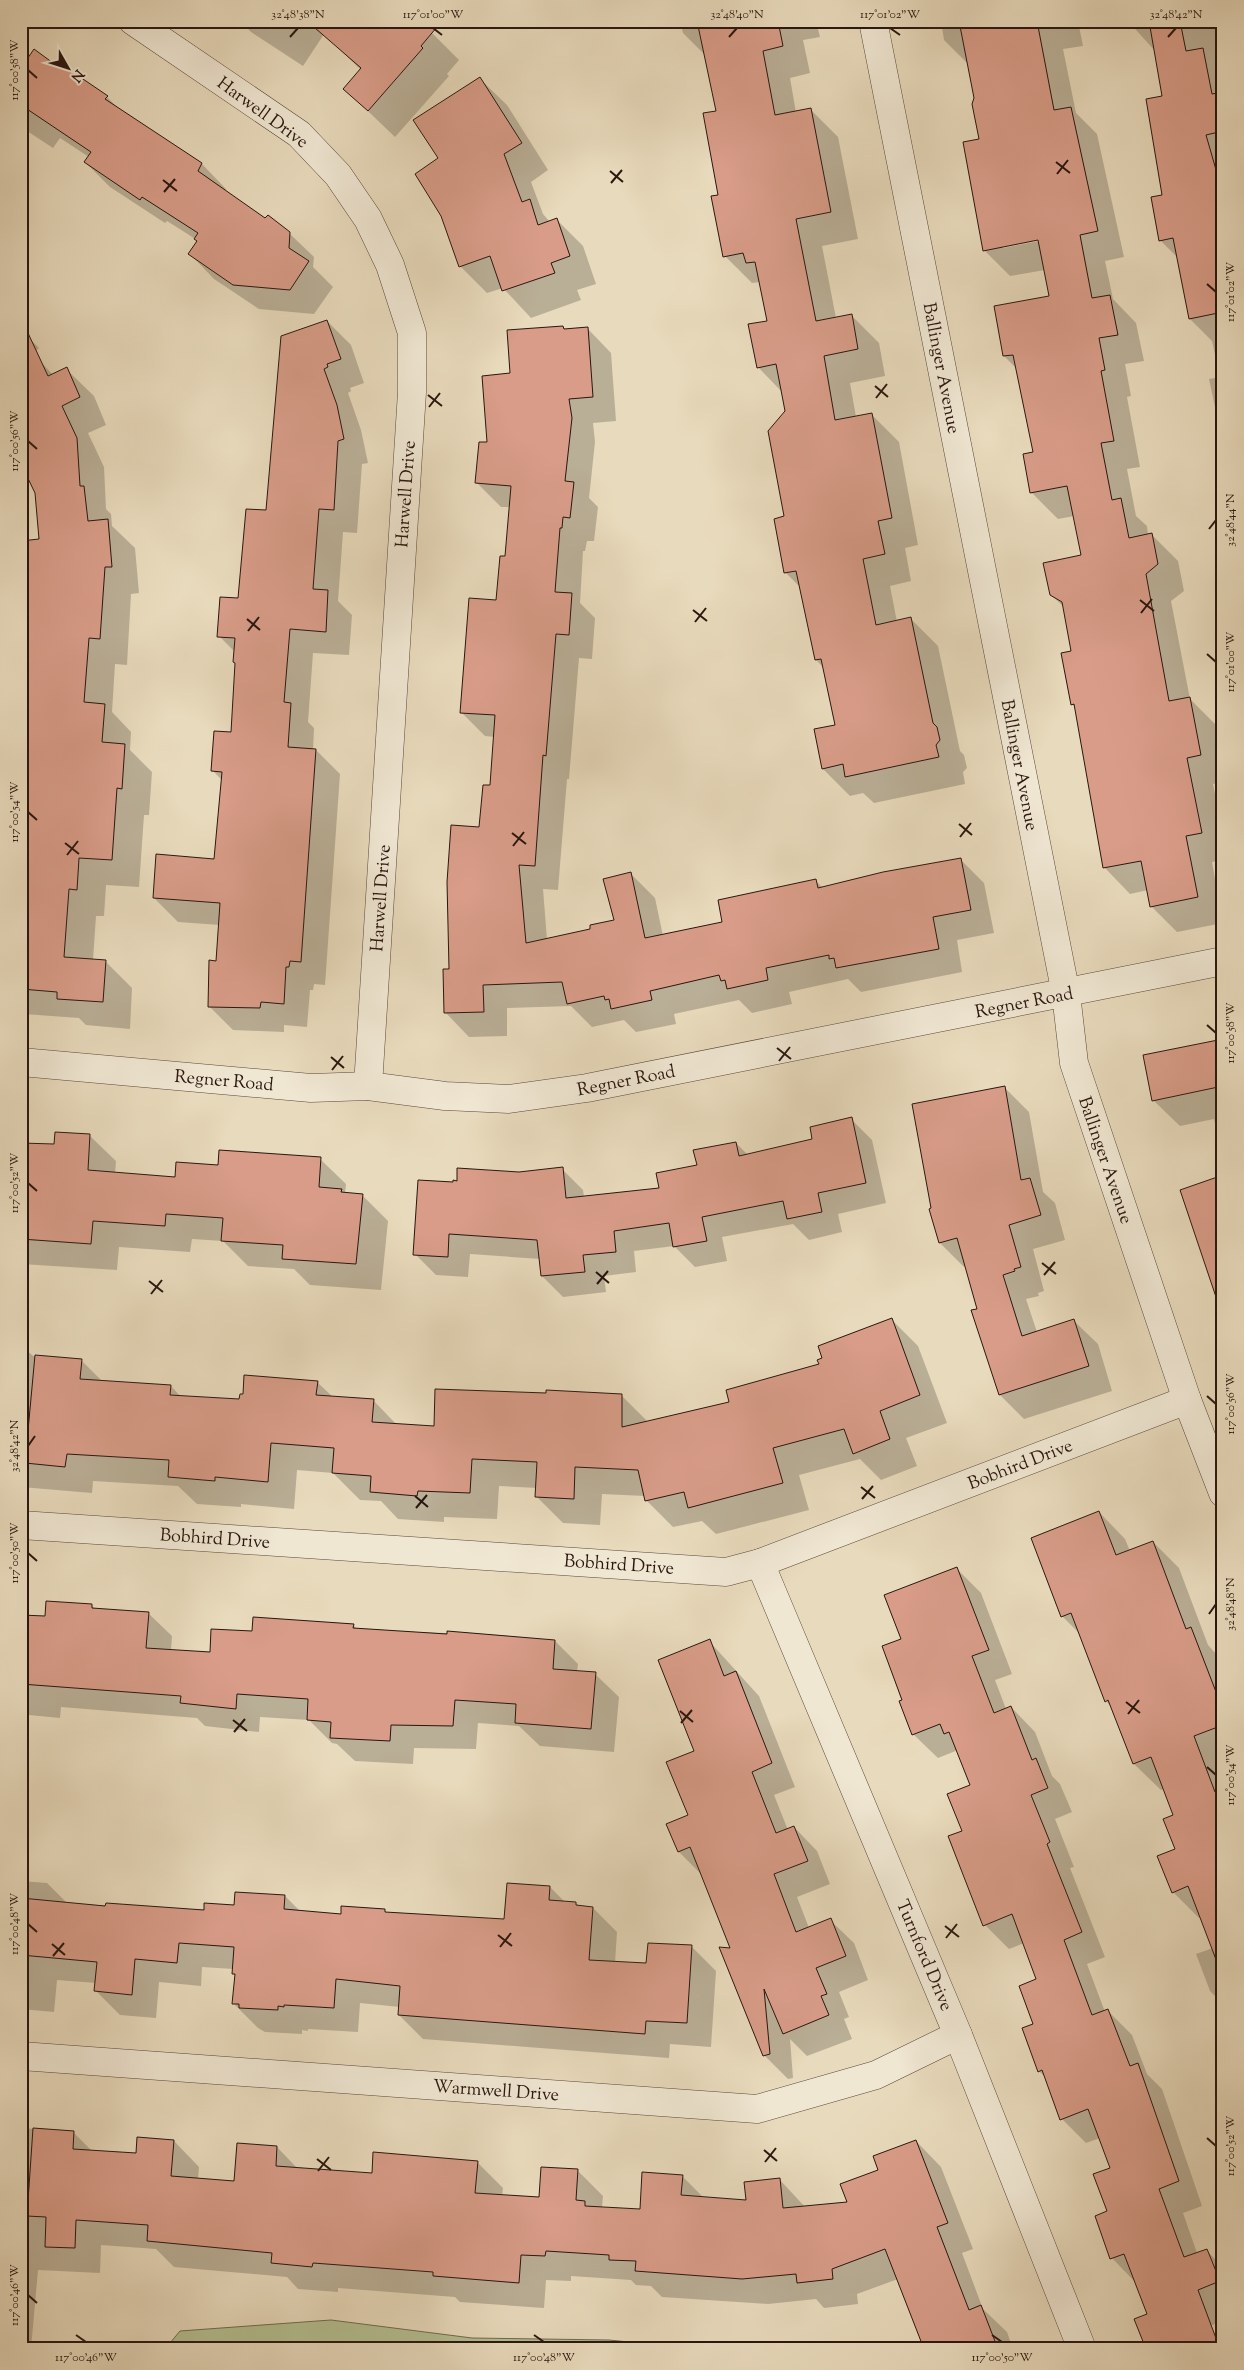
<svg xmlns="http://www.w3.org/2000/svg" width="1244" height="2370" viewBox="0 0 1244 2370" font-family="'Sorts Mill Goudy',serif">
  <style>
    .grass { fill: #b4c092; stroke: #6e6b50 }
    .shadow { fill: #0003; fill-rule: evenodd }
    .building { fill: #d89c88; stroke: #29160f }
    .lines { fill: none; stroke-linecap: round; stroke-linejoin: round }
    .minor-casing { stroke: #59473a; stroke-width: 29 }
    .minor { stroke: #f0e7d3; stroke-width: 28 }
    .ticks { fill: none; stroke: #29160f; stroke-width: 2 }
    .labels { text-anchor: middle; stroke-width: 4.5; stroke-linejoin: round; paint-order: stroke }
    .street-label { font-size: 18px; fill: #29160f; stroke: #f0e7d3 }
    .neatline { fill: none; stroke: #29160f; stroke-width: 2 }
    .ticks-label { font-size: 12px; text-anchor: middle; fill: #29160f }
  </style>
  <rect width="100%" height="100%" fill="#e8dabc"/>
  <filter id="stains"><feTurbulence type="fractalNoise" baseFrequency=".004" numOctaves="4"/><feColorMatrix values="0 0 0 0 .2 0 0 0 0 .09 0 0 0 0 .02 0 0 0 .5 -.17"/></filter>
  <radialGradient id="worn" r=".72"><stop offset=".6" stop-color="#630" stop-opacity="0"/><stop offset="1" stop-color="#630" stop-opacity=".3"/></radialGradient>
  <path class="grass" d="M331 2320 472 2338 609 2340 699 2349H165L180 2331Z"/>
  <g class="shadow">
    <path d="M240 21H321L328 28 303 66 251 32Z"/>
    <path d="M680 21H816L820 37 803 40 810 73 790 78 796 113 811 110 838 137 858 239 822 246 836 318 851 315 879 343 885 376 850 383 856 417 871 414 899 442 918 545 905 548 911 581 890 586 897 622 911 619 938 646 960 751 964 755 967 768 963 772 965 784 874 803 863 793 850 796 823 769 837 726 824 668 816 660 800 587 785 572 786 411 782 392 758 367 768 322 760 282 752 283 725 256 717 112 705 55 683 33Z"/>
    <path d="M941 21H1078L1083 46 1063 49 1076 113 1097 134 1124 257 1105 261 1113 299 1136 323 1144 361 1125 364 1131 396 1127 397 1140 467 1127 469 1136 516 1147 526 1148 535 1151 534 1178 561 1184 591 1171 601 1190 699 1216 725 1223 762V782L1213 784 1223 834V860L1212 862 1223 923 1177 932 1151 906 1148 890 1130 894 1104 867 1075 707 1072 704 1073 652 1065 608 1051 595 1082 556 1074 516 1058 519 1031 492 1034 453 1017 369 1004 356 1051 297 1045 270 1010 276 984 250 980 140 975 98 969 65 944 40ZM1044 238V240L1003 248V246Z"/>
    <path d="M1128 21H1222L1219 22 1223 39V445L1209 379 1220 377 1212 341 1190 319 1179 259 1160 240 1164 196V97L1155 51Z"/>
    <path d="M432 33 459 60 447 74 449 76 395 137 345 89 361 70 329 39Z"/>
    <path d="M54 64 107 97 120 110 202 164 226 189 225 191 266 220 289 233 314 257 313 267 333 287 314 314 259 309 214 279 190 254 197 240 167 221 165 223 110 187 85 162 89 157 60 138 53 148 27 131 21 125V70Z"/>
    <path d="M479 78 507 105 548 170 531 182 543 214 550 222 556 219 583 246 596 284 577 290 581 300 531 318 503 288 487 293 460 266 440 159Z"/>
    <path d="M327 321 351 345 364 383 350 388 351 391 348 393 361 430 368 463 362 464 357 533 343 532 338 601 352 615 349 655 313 653 308 722 314 728 313 750H316L340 774 325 985 314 984 313 990H310L307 1027 284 1025V1032L233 1030 209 1006 210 962H217L220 925 178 922 154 898 215 860 223 781 213 771 232 733 236 664 235 652 219 636 239 599Z"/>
    <path d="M563 327 566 330 588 329 611 353 616 421 593 423 595 442 589 498 598 507 594 541H587L585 551H583L580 603 595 618 592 659 579 658 569 779H567L558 890 543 889 547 940 592 930 616 921 631 874 655 898 663 936 723 923 815 880 823 888 960 859 984 883 994 933 957 940 962 972 861 992 848 979 789 992 792 1004 752 1013 739 1000 674 1014 676 1024 636 1032 624 1020 592 1027 571 1006 507 1008V1036L469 1037 446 1013 450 970 491 786 495 737 485 736 461 712 498 601 506 557 511 507H501L477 483 512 375Z"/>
    <path d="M21 330 39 348 21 364Z"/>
    <path d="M41 362 53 375 66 369 94 396 106 425 88 433 104 467 106 509 111 514 112 526 135 548 139 593 131 594 127 665 115 664 112 712 131 732 130 750 152 772 149 815H144L139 887 106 885 104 916H96L93 960 105 961 132 988 130 1029 86 1025 79 1018 24 1014 21 1011V542L41 540 36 493Z"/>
    <path d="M1223 1040V1161L1214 1119 1180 1126 1153 1100Z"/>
    <path d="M1005 1088 1029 1112 1043 1192 1055 1203 1065 1240 1033 1249 1044 1291 1038 1293 1039 1296 1026 1299 1037 1332 1073 1320 1098 1344 1112 1391 1024 1419 1000 1395 973 1311 978 1309 966 1266 964 1267 940 1243Z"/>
    <path d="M851 1119 872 1140 886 1203 838 1214 842 1232 809 1240 793 1224 722 1237 727 1261 695 1267 674 1246 634 1251 636 1272 604 1276 606 1292 563 1297 542 1276 540 1259 470 1254 468 1277 436 1275 415 1254 454 1184 562 1169 583 1190 584 1197 661 1189 736 1143 748 1155 814 1140Z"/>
    <path d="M90 1136 116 1161 115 1174 176 1178 219 1166 320 1159 346 1184 345 1194 362 1195 388 1221 381 1290 310 1285 294 1269 248 1266 223 1241 192 1239 190 1252 119 1247 117 1270 21 1264V1144L55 1145Z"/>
    <path d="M1223 1176V1315L1213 1288H1215Z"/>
    <path d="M891 1319 918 1346 947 1423 906 1438 917 1466 881 1480 860 1459 799 1475 809 1510 716 1534 702 1521 673 1527 646 1500 645 1496 602 1494 600 1525 563 1523 536 1496 537 1488 499 1486 497 1519 444 1517V1522L398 1519 381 1501 360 1500 333 1473 297 1470 294 1509 241 1504V1507L197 1504 178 1486 93 1481 92 1493 21 1487V1345L33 1356 81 1360 102 1381 171 1386 181 1397 241 1400 317 1382 333 1397 373 1400 397 1425 435 1427 621 1395 648 1422 731 1403 821 1365Z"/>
    <path d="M1099 1512 1125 1539 1130 1551 1153 1542 1179 1568 1208 1645 1217 1655 1223 1669V1762L1219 1763 1223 1772V2004L1210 1991 1196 1954 1213 1948 1201 1917 1199 1918 1173 1892 1176 1850 1174 1816 1164 1789 1161 1790 1134 1764 1112 1708 1106 1701 1080 1634 1062 1616Z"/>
    <path d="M957 1569 981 1593 1012 1674 995 1680 1006 1709 1011 1707 1035 1732 1052 1776 1060 1784 1072 1812 1055 1819 1074 1867 1070 1868 1105 1957 1087 1964 1105 2012 1108 2011 1132 2035 1147 2074 1162 2089 1202 2206 1183 2213 1197 2253 1206 2250 1223 2267V2314H1221L1223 2321 1173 2340 1136 2283 1112 2258 1109 2212 1111 2168 1100 2138 1086 2143 1062 2119 1046 2078 1039 2071 1035 2025 1038 1980 1024 1943 1009 1949 985 1925 963 1832 971 1786 958 1750 938 1758 913 1734 883 1647 902 1640Z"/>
    <path d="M92 1606 96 1610 148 1613 172 1636 171 1651 211 1653 253 1633 353 1625 358 1630 500 1635 555 1641 578 1664 577 1672 595 1674 619 1697 614 1752 540 1746 519 1726 478 1723 476 1749 414 1748 413 1764 355 1761 337 1744 332 1743 309 1720 260 1717 259 1732 205 1726 197 1718 61 1707 60 1718 29 1715 21 1712V1616L46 1617Z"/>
    <path d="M709 1641 759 1696 795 1787 774 1795 788 1830 794 1827 817 1851 830 1884 797 1897 809 1928 830 1920 854 1943 868 1980 839 1992 849 2017 844 2019 852 2039 807 2056 790 2039 793 2078 788 2079 764 2055 732 1949 702 1875 679 1852 690 1816Z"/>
    <path d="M21 1881 47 1883 67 1903 205 1912 285 1896 300 1911 342 1915 384 1910 387 1913 505 1920 550 1887 565 1902 593 1908 617 1932 615 1963 648 1964 649 1944 692 1947 716 1971 711 2047 670 2044 669 2058 423 2039 399 2015 400 2007 360 2003 358 2032 308 2029V2031L302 2030V2034L265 2032 258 2028 234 2004 236 1976 233 1973V1969L202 1967 201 1986 159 1982 156 2018 120 2015 96 1991V1983L57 1980 54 2012 21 2009Z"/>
    <path d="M21 2128 73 2132 93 2152 137 2155 174 2141 199 2167 198 2179 235 2182 277 2147 298 2169 373 2174 477 2162 503 2188 502 2196 540 2199 577 2170 603 2196 602 2208 641 2211 682 2176 704 2198 747 2201 780 2180 806 2208 849 2203 880 2170 916 2141 941 2167 973 2249 962 2253 983 2309 1007 2332 1013 2349H926L898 2279 857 2294 858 2304 824 2308 816 2299 768 2304 662 2297 651 2286 636 2285 631 2280 571 2276V2281L546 2280 544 2308 460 2302 455 2297 338 2288V2292L298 2289 287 2277 174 2267 156 2249 101 2245 100 2273 38 2270 31 2349H21Z"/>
  </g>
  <g class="building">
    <path d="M307 21H442L421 46 423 48 368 111 343 89 361 68Z"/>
    <path d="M697 21H778L783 46 763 51 775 115 811 108 831 212 796 219 816 321 852 314 858 349 824 356 835 420 872 413 892 518 878 521 885 554 863 559 876 625 911 617 933 723 937 727 940 740 936 745 939 757 845 777 843 764 822 769 814 729 835 725 821 659 815 660 796 571 784 573 774 519 784 516 768 431 785 411 776 364 757 368 748 324 767 321 755 262 746 263 743 253 723 257 711 196 718 195 703 113 716 111Z"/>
    <path d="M959 21H1037L1054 110 1071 107 1098 231 1080 235 1092 298 1110 295 1118 335 1099 338 1105 370 1101 371 1114 441 1101 443 1112 500 1121 498 1129 538 1152 533 1158 564 1146 574 1169 701 1190 697 1201 755 1187 758 1202 833 1186 836 1198 897 1150 907 1141 861 1103 868 1074 704 1071 705 1061 653 1071 651 1062 602 1050 595 1043 563 1081 555 1067 486 1030 493 1023 454 1033 452 1013 355 1003 356 994 306 1049 296 1038 240 983 251 963 142 979 139 972 104 974 98Z"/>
    <path d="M1149 21H1180L1186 51 1203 48 1212 94 1223 92V131L1206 135 1223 194V312L1189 319 1173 238 1159 241 1151 197 1162 195 1146 99 1162 96Z"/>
    <path d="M34 49 53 63 55 60 108 96 105 99 202 163 198 171 265 218 268 215 290 232 289 248 309 261 290 290 233 285 188 254 197 241 194 239 198 233 142 197 140 200 84 162 91 152 21 105V68Z"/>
    <path d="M480 77 522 143 504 154 522 202 530 199 538 225 557 218 570 256 551 263 555 273 502 291 490 256 459 267 441 216 415 174 438 158 413 120Z"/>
    <path d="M21 318 48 376 67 367 80 397 62 406 77 438 80 486H84L88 521 108 519 112 567H105L100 639 89 638 84 702 105 704 102 742 125 744 122 789 117 788 112 860 79 858 77 890 69 889 64 957 106 960 103 1002 57 999V992L21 989V541L39 539 35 493 21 464Z"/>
    <path d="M327 320 341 359 327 364 328 367 324 369 337 405 344 439 338 441 334 510 319 509 313 589 328 590 326 632 290 629 284 702 291 703 288 747 316 749 301 962 290 961 289 967H286L284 1004 261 1002 260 1008 208 1007 209 960 216 961 220 903 153 898 156 854 214 859 222 772 211 771 214 731 231 732 235 663 233 662 235 638 217 637 220 597 238 598 246 509 266 510 281 336Z"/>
    <path d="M563 326 564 329 588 327 593 397 569 399 572 418 565 481 574 482 570 518 563 517 562 528H560L555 592 572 593 569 635 556 634 546 756 543 755 535 866 519 865 526 943 590 929V925L614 920 603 879 631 872 645 938 722 922 718 900 816 879 818 888 883 872 961 858 971 910 933 917 939 949 836 968 834 958 829 959V955L766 968 768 980 727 989 725 980 721 981 719 975 650 991 652 1000 611 1009 609 999 605 1000 604 996 567 1004 562 982 483 985 484 1012 444 1013 443 969H449L447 882 451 825 479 827 483 785H490L495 715 460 713 469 598 496 600 500 556H505L511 486 475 483 479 442H487L482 376 510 373 507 330Z"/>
    <path d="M1223 1039V1086L1152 1101 1143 1055Z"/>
    <path d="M1005 1086 1021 1180 1030 1178 1041 1215 1009 1225 1021 1267 1014 1269 1015 1271 1003 1275 1022 1336 1074 1319 1089 1366 999 1395 971 1310 977 1309 957 1238 939 1243 929 1209 931 1208 912 1104Z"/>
    <path d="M852 1117 866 1183 818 1193 822 1212 787 1219 783 1201 702 1217 707 1241 673 1247 669 1223 614 1231 616 1252 583 1255 585 1272 541 1276 537 1240 449 1234 448 1257 413 1255 418 1180 453 1182V1180L457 1181V1168L519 1172 563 1167 566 1198 659 1188 656 1173 697 1165 693 1150 736 1142 739 1156 812 1139 810 1127Z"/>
    <path d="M55 1132 90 1134 88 1170 175 1177 176 1162 218 1165 219 1150 321 1157 319 1187 342 1189 341 1192 363 1194 356 1264 282 1259 283 1245 221 1241 223 1218 166 1214 165 1226 93 1221 91 1244 21 1239V1143L54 1144Z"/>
    <path d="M1223 1175V1299L1217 1300 1180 1190Z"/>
    <path d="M892 1318 920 1395 880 1411 890 1439 853 1454 844 1429 773 1448 783 1483 688 1508 684 1492 645 1501 638 1470 575 1467 574 1499 535 1497 537 1462 472 1459 470 1493 418 1491 417 1496 370 1492 371 1476 332 1473 334 1448 271 1443 268 1482 215 1477V1481L168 1477 169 1460 67 1454 65 1467 25 1463 35 1355 82 1359 80 1379 171 1385 170 1395 239 1399 240 1394H243L244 1375 318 1381 316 1395 374 1399 372 1422 434 1426 435 1389 546 1393V1390L622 1394V1427L729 1402 726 1390 819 1364 817 1360 822 1358 818 1346Z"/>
    <path d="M1099 1511 1116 1555 1153 1541 1186 1629 1191 1627 1223 1710V1725L1194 1736 1215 1792 1223 1789V1970H1220L1188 1886 1172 1893 1157 1856 1175 1849 1163 1819 1173 1815 1151 1757 1133 1764 1108 1700 1105 1702 1071 1613 1061 1617 1031 1538Z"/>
    <path d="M957 1567 989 1650 972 1656 994 1713 1011 1706 1032 1760 1036 1758 1048 1788 1031 1795 1050 1842 1047 1844 1082 1932 1064 1940 1092 2015 1108 2009 1130 2066 1138 2063 1179 2181 1159 2189 1184 2257 1207 2249 1220 2281 1198 2290 1220 2349H1146L1134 2319 1147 2314 1124 2254 1110 2259 1095 2216 1107 2211 1093 2174 1110 2168 1088 2109 1060 2120 1042 2070 1038 2072 1022 2028 1033 2024 1019 1986 1036 1979 1012 1914 983 1926 948 1836 962 1831 947 1794 970 1785 949 1732 944 1734 940 1724 912 1735 899 1701 902 1700 882 1646 901 1639 884 1595Z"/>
    <path d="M46 1601 92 1604V1608L149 1612 146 1648 210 1652 211 1629 252 1631 253 1617 354 1624 353 1628 447 1634V1631L555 1640 553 1669 596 1672 591 1729 515 1723 516 1704 455 1700 453 1726 391 1725 390 1741 330 1738 331 1722 307 1720 308 1699 237 1694 236 1709 180 1703 181 1696 21 1684V1615L45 1616Z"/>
    <path d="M710 1639 724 1676 736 1671 772 1763 752 1772 776 1833 794 1826 808 1861 774 1874 796 1932 831 1918 846 1956 816 1968 827 1994 821 1996 829 2015 783 2034 764 1989 770 2054 763 2056 719 1947 730 1948 690 1847 678 1852 666 1824 688 1815 666 1762 694 1751 658 1660Z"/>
    <path d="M507 1883 550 1886 549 1900 576 1902V1905L593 1907 589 1960 646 1963 648 1943 692 1945 687 2023 646 2021 645 2034 398 2015 400 1986 336 1979 334 2008 284 2005V2007L278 2006V2010L239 2008V2004H232L235 1974H232L234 1947 179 1943 177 1963 135 1959 132 1995 94 1991 97 1962 21 1955V1898L105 1906 106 1903 204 1910V1903L234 1905 235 1892 285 1895 284 1909 341 1914V1906L385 1909V1912L504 1919Z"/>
    <path d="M33 2128 74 2131 73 2149 136 2153 137 2137 174 2140 171 2176 234 2181 237 2143 277 2146 276 2166 372 2173 373 2152 478 2161 475 2193 539 2197 541 2167 578 2169 576 2200 585 2201V2206L640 2209 642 2172 683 2175 681 2195 746 2200 744 2182 780 2178 783 2208 847 2202 840 2184 878 2170 873 2156 916 2140 948 2223 937 2227 969 2310 981 2305 998 2349H924L885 2249 832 2269 833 2279 797 2283 796 2274 742 2279 635 2271 636 2261 609 2260V2255L546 2251 545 2256 521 2255 519 2283 433 2276V2272L313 2263 312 2267 271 2263 272 2253 147 2241 148 2225 76 2220 75 2248 45 2247 46 2217 27 2216Z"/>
  </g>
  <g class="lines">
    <g class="minor-casing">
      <g id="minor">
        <path d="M133 21 299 134 338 175 368 219 390 265 412 333V392L368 1086"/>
        <path d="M873 21 1066 994 1074 1063 1187 1400 1223 1493"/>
        <path d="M21 1062 311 1088 368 1086 445 1096 509 1099 587 1088 1223 961"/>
        <path d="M21 1525 726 1572 760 1563 1187 1400"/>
        <path d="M760 1563 958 2035 1082 2349"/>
        <path d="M21 2056 757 2109 876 2075 958 2035"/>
      </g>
    </g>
    <use href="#minor" class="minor"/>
  </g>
  <path class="ticks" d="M433 28 442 35M890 28 900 35M290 37 298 28M729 37 737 28M1168 37 1176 28M28 70 37 78M1056 162 1070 173M610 171 623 182M1057 174 1068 160M163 180 177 191M611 183 622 170M164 192 175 179M1207 284 1216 292M875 386 888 397M428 395 442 406M876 398 887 384M429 407 440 393M28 441 37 449M1209 529 1216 520M1140 600 1154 611M693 610 707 621M1141 613 1152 599M247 619 260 630M695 622 706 608M248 631 259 617M1207 654 1216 662M28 812 37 820M959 824 972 835M512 833 526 844M960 837 971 823M65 843 79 854M513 846 524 832M67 855 78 841M1207 1025 1216 1033M777 1048 791 1059M331 1057 344 1068M779 1061 790 1047M332 1070 343 1056M28 1183 37 1191M1042 1263 1056 1274M596 1272 609 1283M1044 1275 1055 1262M149 1281 163 1292M597 1284 608 1271M151 1294 162 1280M1207 1396 1216 1404M28 1446 35 1436M861 1487 875 1498M415 1496 428 1507M862 1499 873 1486M416 1508 427 1495M28 1553 37 1561M1209 1614 1216 1604M1126 1702 1140 1713M680 1711 693 1722M1128 1714 1139 1700M233 1720 247 1731M681 1723 692 1710M234 1732 245 1719M1207 1767 1216 1775M28 1924 37 1932M945 1926 959 1937M498 1935 512 1946M946 1938 957 1924M52 1944 65 1955M500 1947 511 1933M53 1956 64 1943M1207 2138 1216 2146M764 2150 777 2161M317 2159 331 2170M765 2162 776 2148M318 2171 329 2157M28 2295 37 2303M76 2335 86 2342M534 2335 544 2342M992 2335 1002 2342"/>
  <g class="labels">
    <g class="street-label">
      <text transform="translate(263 112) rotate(36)" y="6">Harwell Drive</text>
      <text transform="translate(942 368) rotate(79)" y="6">Ballinger Avenue</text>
      <text transform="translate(405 494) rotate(-86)" y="6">Harwell Drive</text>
      <text transform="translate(1020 765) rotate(79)" y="6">Ballinger Avenue</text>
      <text transform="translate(380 898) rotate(-86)" y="6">Harwell Drive</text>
      <text transform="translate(1024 1002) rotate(-11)" y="6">Regner Road</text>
      <text transform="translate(224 1080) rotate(5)" y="6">Regner Road</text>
      <text transform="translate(626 1080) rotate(-11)" y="6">Regner Road</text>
      <text transform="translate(1106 1160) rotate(71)" y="6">Ballinger Avenue</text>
      <text transform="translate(1020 1464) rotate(-21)" y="6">Bobhird Drive</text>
      <text transform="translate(215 1538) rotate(4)" y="6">Bobhird Drive</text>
      <text transform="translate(619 1564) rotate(4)" y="6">Bobhird Drive</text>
      <text transform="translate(925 1955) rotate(67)" y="6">Turnford Drive</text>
      <text transform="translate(496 2090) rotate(4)" y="6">Warmwell Drive</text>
    </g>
  </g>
  <rect width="1244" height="2370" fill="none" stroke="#e8dabc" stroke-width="55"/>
  <g transform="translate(68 68) rotate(129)" stroke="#f0e7d3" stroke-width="4" paint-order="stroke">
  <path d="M0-4L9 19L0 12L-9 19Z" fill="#29160f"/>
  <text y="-8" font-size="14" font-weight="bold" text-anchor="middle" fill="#29160f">N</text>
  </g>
  <rect x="28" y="28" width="1188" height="2314" class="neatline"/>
  <g class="ticks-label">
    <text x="298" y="18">32°48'38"N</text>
    <text x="433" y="18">117°01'00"W</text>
    <text x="737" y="18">32°48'40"N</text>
    <text x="890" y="18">117°01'02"W</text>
    <text x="1176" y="18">32°48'42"N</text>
    <text transform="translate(14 70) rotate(-90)" y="4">117°00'58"W</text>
    <text transform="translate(1230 292) rotate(-90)" y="4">117°01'02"W</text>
    <text transform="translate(14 441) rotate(-90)" y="4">117°00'56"W</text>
    <text transform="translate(1230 520) rotate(-90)" y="4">32°48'44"N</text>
    <text transform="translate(1230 662) rotate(-90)" y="4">117°01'00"W</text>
    <text transform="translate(14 812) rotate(-90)" y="4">117°00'54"W</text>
    <text transform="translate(1230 1033) rotate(-90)" y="4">117°00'58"W</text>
    <text transform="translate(14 1183) rotate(-90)" y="4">117°00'52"W</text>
    <text transform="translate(1230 1404) rotate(-90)" y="4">117°00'56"W</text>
    <text transform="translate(14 1446) rotate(-90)" y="4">32°48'42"N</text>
    <text transform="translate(14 1553) rotate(-90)" y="4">117°00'50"W</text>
    <text transform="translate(1230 1604) rotate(-90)" y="4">32°48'48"N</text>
    <text transform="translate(1230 1775) rotate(-90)" y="4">117°00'54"W</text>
    <text transform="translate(14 1924) rotate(-90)" y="4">117°00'48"W</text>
    <text transform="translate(1230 2146) rotate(-90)" y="4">117°00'52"W</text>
    <text transform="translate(14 2295) rotate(-90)" y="4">117°00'46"W</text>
    <text x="86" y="2361">117°00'46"W</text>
    <text x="544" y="2361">117°00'48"W</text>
    <text x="1002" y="2361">117°00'50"W</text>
  </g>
  <rect width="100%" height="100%" filter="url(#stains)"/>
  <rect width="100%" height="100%" fill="url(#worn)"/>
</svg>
